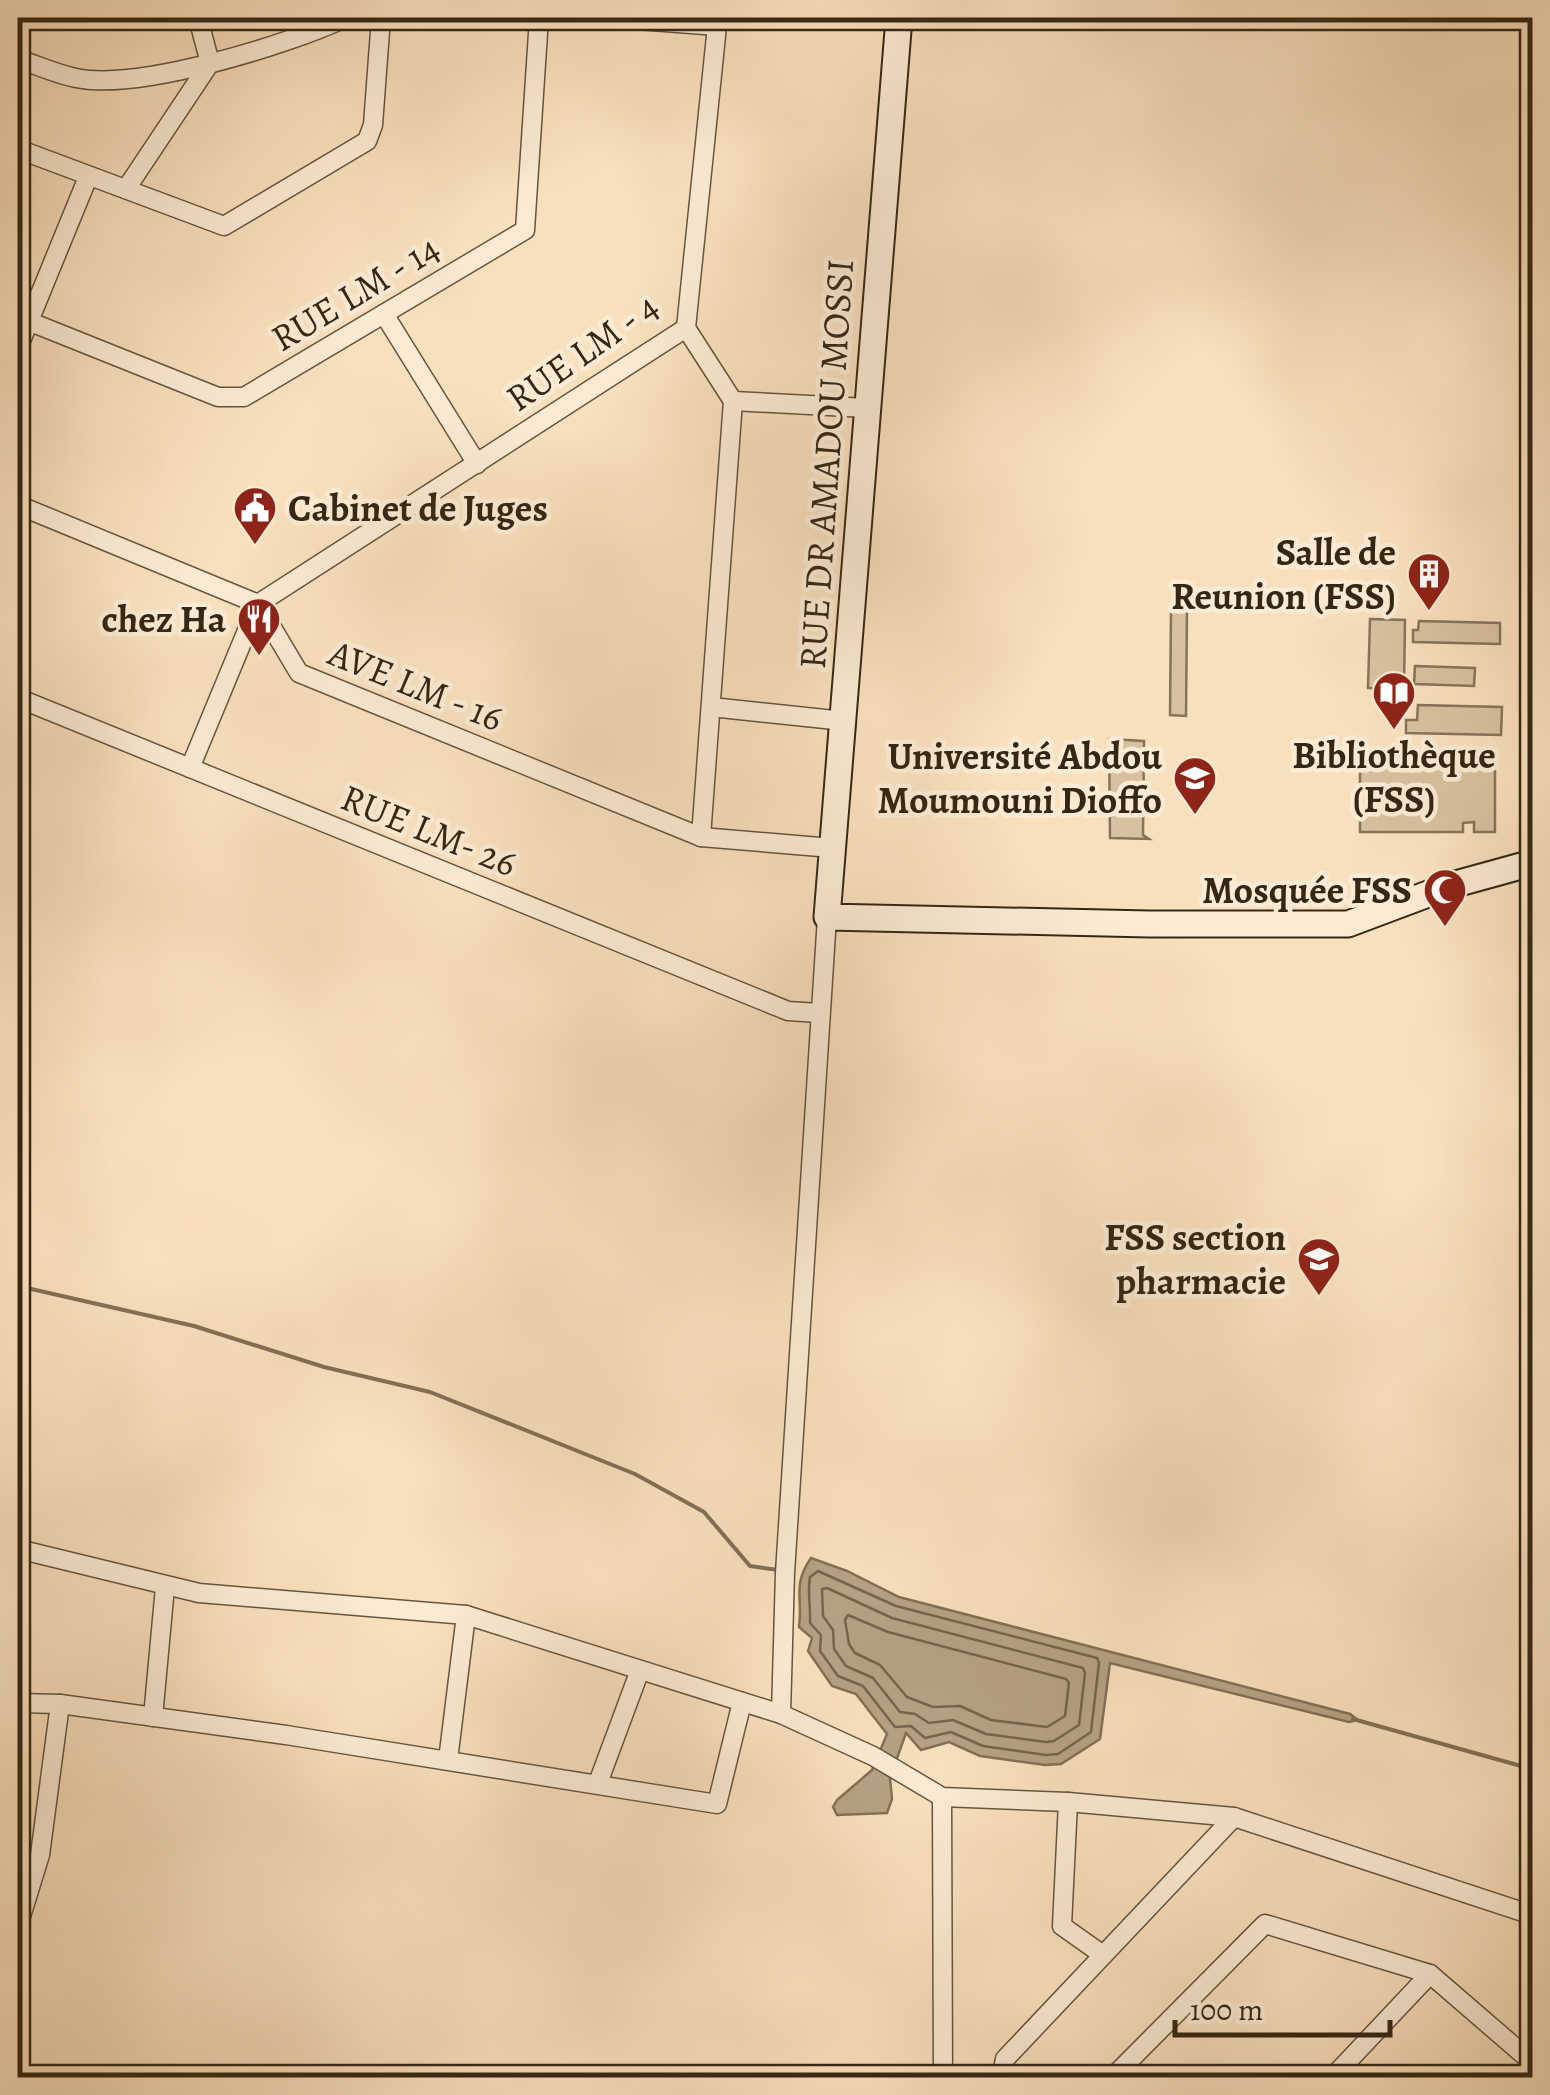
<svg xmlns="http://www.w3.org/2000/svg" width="1550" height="2095" viewBox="0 0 1550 2095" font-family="Alegreya,serif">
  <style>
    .green { fill: #d8c1a0; stroke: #86745a; stroke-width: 2.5 }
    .water { fill: #b6a184; stroke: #827057; stroke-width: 2.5 }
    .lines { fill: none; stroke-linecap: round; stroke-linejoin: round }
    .shore { stroke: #76644c; stroke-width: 2.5 }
    .stream { stroke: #827057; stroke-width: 4 }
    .street-casing { stroke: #66553e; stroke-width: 21 }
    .secondary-casing { stroke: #352714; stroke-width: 29 }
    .street { stroke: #fbebd4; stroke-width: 18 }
    .secondary { stroke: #fbebd4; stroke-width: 25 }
    .labels { text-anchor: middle; stroke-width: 9; stroke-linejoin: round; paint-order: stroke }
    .street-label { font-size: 38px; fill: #352714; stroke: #fbebd4 }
    .poi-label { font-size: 38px; font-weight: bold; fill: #352714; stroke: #fbebd4; text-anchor: end }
  </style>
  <rect width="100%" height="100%" fill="#f9e0bd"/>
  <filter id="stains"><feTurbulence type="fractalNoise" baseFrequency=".002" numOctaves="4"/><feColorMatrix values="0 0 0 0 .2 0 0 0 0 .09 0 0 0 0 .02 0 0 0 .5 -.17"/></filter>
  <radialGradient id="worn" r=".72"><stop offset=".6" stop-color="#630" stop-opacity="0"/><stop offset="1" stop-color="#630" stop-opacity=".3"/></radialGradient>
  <g class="green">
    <path d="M1171 611H1187L1186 716 1170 715Z"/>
    <path d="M1370 619 1405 620 1404 689 1368 688Z"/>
    <path d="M1419 621 1500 623V644L1413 642V630H1418Z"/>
    <path d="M1415 666 1475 668 1474 686 1414 684Z"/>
    <path d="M1418 705 1502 707 1501 735 1406 733V720H1417Z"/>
    <path d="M1109 739 1144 741 1143 835 1149 839 1110 838Z"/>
    <path d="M1360 752H1495V832H1474V822L1463 823V832H1360Z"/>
  </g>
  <path class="water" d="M811 1558 847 1571 899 1597 1350 1714 1358 1720 1349 1722 1110 1663 1100 1739 1061 1764 1045 1765 980 1756 949 1742 921 1750 906 1733 890 1778 892 1799 887 1813 837 1815 833 1807 837 1800 872 1770 887 1734 856 1694 832 1686 808 1651 812 1638 799 1627C803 1598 792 1585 811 1558Z"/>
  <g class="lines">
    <g class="shore">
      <path d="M818 1571 896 1606 1097 1658 1099 1663 1091 1732 1058 1754 1046 1755 983 1746 951 1732 925 1738 911 1726 895 1727 863 1686 838 1676 820 1651 821 1635 810 1623C811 1606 807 1593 810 1577Z"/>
      <path d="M827 1588 892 1618 1083 1668 1085 1673 1079 1725 1054 1741 1046 1742 986 1734 953 1720 929 1723 915 1714 900 1712 873 1678 846 1666 834 1649 833 1630 823 1616 822 1589Z"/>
      <path d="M848 1615 888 1632 1066 1679 1069 1683 1065 1716 1047 1727 991 1720 960 1706 933 1707 907 1697 880 1665 855 1653 849 1644 845 1620Z"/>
    </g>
    <g class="stream">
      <path d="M18 1286 194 1326 324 1367 430 1392 635 1474 704 1512 750 1566 778 1570"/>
      <path d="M1353 1719 1532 1769"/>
    </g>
    <g class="street-casing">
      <g id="street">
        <path d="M612 18 717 26"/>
        <path d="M18 30 29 18"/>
        <path d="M18 59C37 65 56 74 76 78 138 91 287 45 345 18"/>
        <path d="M18 149 224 226 367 141 373 125 381 18"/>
        <path d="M126 189 210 63 198 18"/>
        <path d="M384 314 477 464"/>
        <path d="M18 317 218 397H244L525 230 539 18"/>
        <path d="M686 328 733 401 701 837"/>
        <path d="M18 348 88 177"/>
        <path d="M733 401 867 408"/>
        <path d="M18 505 258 604 299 673 701 837 832 848"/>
        <path d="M258 604 686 328 717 26 725 18"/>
        <path d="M18 698 788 1011 819 1013"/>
        <path d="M711 707 844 721"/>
        <path d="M190 768 258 604"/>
        <path d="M18 1549 199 1593 466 1615 781 1714 873 1756 942 1797 1068 1802 1234 1817 1532 1915"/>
        <path d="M18 1703 60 1704 286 1735 717 1804 742 1702"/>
        <path d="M781 1714 785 1573 827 917"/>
        <path d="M153 1717 165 1587"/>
        <path d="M448 1760 466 1615"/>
        <path d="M598 1783 640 1670"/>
        <path d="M942 1797 943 2078"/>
        <path d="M1068 1802 1062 1926 1103 1955"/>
        <path d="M18 1926 40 1855 60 1704"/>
        <path d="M1001 2078 1005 2059 1234 1817"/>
        <path d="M1112 2078 1265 1924 1430 1974 1532 2062"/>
        <path d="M1332 2078 1430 1974"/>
      </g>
    </g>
    <g class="secondary-casing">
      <path id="secondary" d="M899 18 827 917 1149 924H1348L1452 885 1532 863"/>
    </g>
    <use href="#street" class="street"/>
    <use href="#secondary" class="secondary"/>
  </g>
  <defs>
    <g id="civic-pin" transform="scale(2.25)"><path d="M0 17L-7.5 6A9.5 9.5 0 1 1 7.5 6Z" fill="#8f2418" stroke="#fbebd4"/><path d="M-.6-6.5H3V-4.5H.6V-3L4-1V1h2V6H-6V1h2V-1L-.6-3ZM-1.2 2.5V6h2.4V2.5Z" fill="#fff"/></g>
    <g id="building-pin" transform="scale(2.25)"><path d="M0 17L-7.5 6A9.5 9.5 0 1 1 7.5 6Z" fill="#8f2418" stroke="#fbebd4"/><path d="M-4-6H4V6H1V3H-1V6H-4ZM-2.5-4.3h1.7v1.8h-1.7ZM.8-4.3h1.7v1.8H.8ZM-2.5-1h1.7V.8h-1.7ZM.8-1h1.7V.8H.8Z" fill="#fff"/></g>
    <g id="restaurant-pin" transform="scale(2.25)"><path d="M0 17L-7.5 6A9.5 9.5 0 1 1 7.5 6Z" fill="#8f2418" stroke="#fbebd4"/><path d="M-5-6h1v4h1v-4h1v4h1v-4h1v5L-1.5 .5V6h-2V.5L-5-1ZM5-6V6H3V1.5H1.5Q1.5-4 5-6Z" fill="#fff"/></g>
    <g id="library-pin" transform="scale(2.25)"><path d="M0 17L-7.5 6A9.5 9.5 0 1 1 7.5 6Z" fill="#8f2418" stroke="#fbebd4"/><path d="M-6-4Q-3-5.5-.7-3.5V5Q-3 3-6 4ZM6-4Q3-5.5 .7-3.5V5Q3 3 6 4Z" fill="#fff"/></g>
    <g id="university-pin" transform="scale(2.25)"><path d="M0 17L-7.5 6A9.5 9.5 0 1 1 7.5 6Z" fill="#8f2418" stroke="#fbebd4"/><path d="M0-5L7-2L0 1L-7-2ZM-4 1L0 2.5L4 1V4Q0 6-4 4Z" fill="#fff"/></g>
    <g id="mosque-pin" transform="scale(2.25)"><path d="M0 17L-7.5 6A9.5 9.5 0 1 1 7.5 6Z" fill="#8f2418" stroke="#fbebd4"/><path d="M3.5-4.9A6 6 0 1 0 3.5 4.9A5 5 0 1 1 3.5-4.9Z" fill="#fff"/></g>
  </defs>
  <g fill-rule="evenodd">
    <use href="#civic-pin" x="255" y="508"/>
    <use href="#building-pin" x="1429" y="574"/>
    <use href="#restaurant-pin" x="259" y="619"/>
    <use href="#library-pin" x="1394" y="693"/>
    <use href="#university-pin" x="1195" y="778"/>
    <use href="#mosque-pin" x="1445" y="890"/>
    <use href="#university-pin" x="1319" y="1259"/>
  </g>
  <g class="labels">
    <g class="street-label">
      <text transform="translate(355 293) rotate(-31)" y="13">RUE LM - 14</text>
      <text transform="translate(582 352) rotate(-35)" y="13">RUE LM - 4</text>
      <text transform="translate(826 464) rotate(-86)" y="13">RUE DR AMADOU MOSSI</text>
      <text transform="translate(416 685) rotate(22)" y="13">AVE LM - 16</text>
      <text transform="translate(429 830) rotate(22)" y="13">RUE LM- 26</text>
    </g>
    <g class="poi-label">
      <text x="288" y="521" text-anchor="start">Cabinet de Juges</text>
      <text x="1396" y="565">Salle de<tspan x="1396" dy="44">Reunion (FSS)</tspan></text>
      <text x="226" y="632">chez Ha</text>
      <text x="1394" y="768" text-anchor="middle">Bibliothèque<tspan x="1394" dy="44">(FSS)</tspan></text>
      <text x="1162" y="769">Université Abdou<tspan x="1162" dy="44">Moumouni Dioffo</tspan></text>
      <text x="1412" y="903">Mosquée FSS</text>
      <text x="1286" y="1250">FSS section<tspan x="1286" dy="44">pharmacie</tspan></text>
    </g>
  </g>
  <rect width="1550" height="2095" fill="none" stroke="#f9e0bd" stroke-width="60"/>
  <rect x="20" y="20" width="1510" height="2055" fill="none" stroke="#352714" stroke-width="5"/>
  <rect x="30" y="30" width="1490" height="2035" fill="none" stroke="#352714" stroke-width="2.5"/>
  <path d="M1175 2020v15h215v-15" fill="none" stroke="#352714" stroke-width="5"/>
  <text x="1190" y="2020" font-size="30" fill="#352714" stroke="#fbebd4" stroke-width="8" paint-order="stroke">100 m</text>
  <rect width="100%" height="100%" filter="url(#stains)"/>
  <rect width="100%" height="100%" fill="url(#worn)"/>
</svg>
